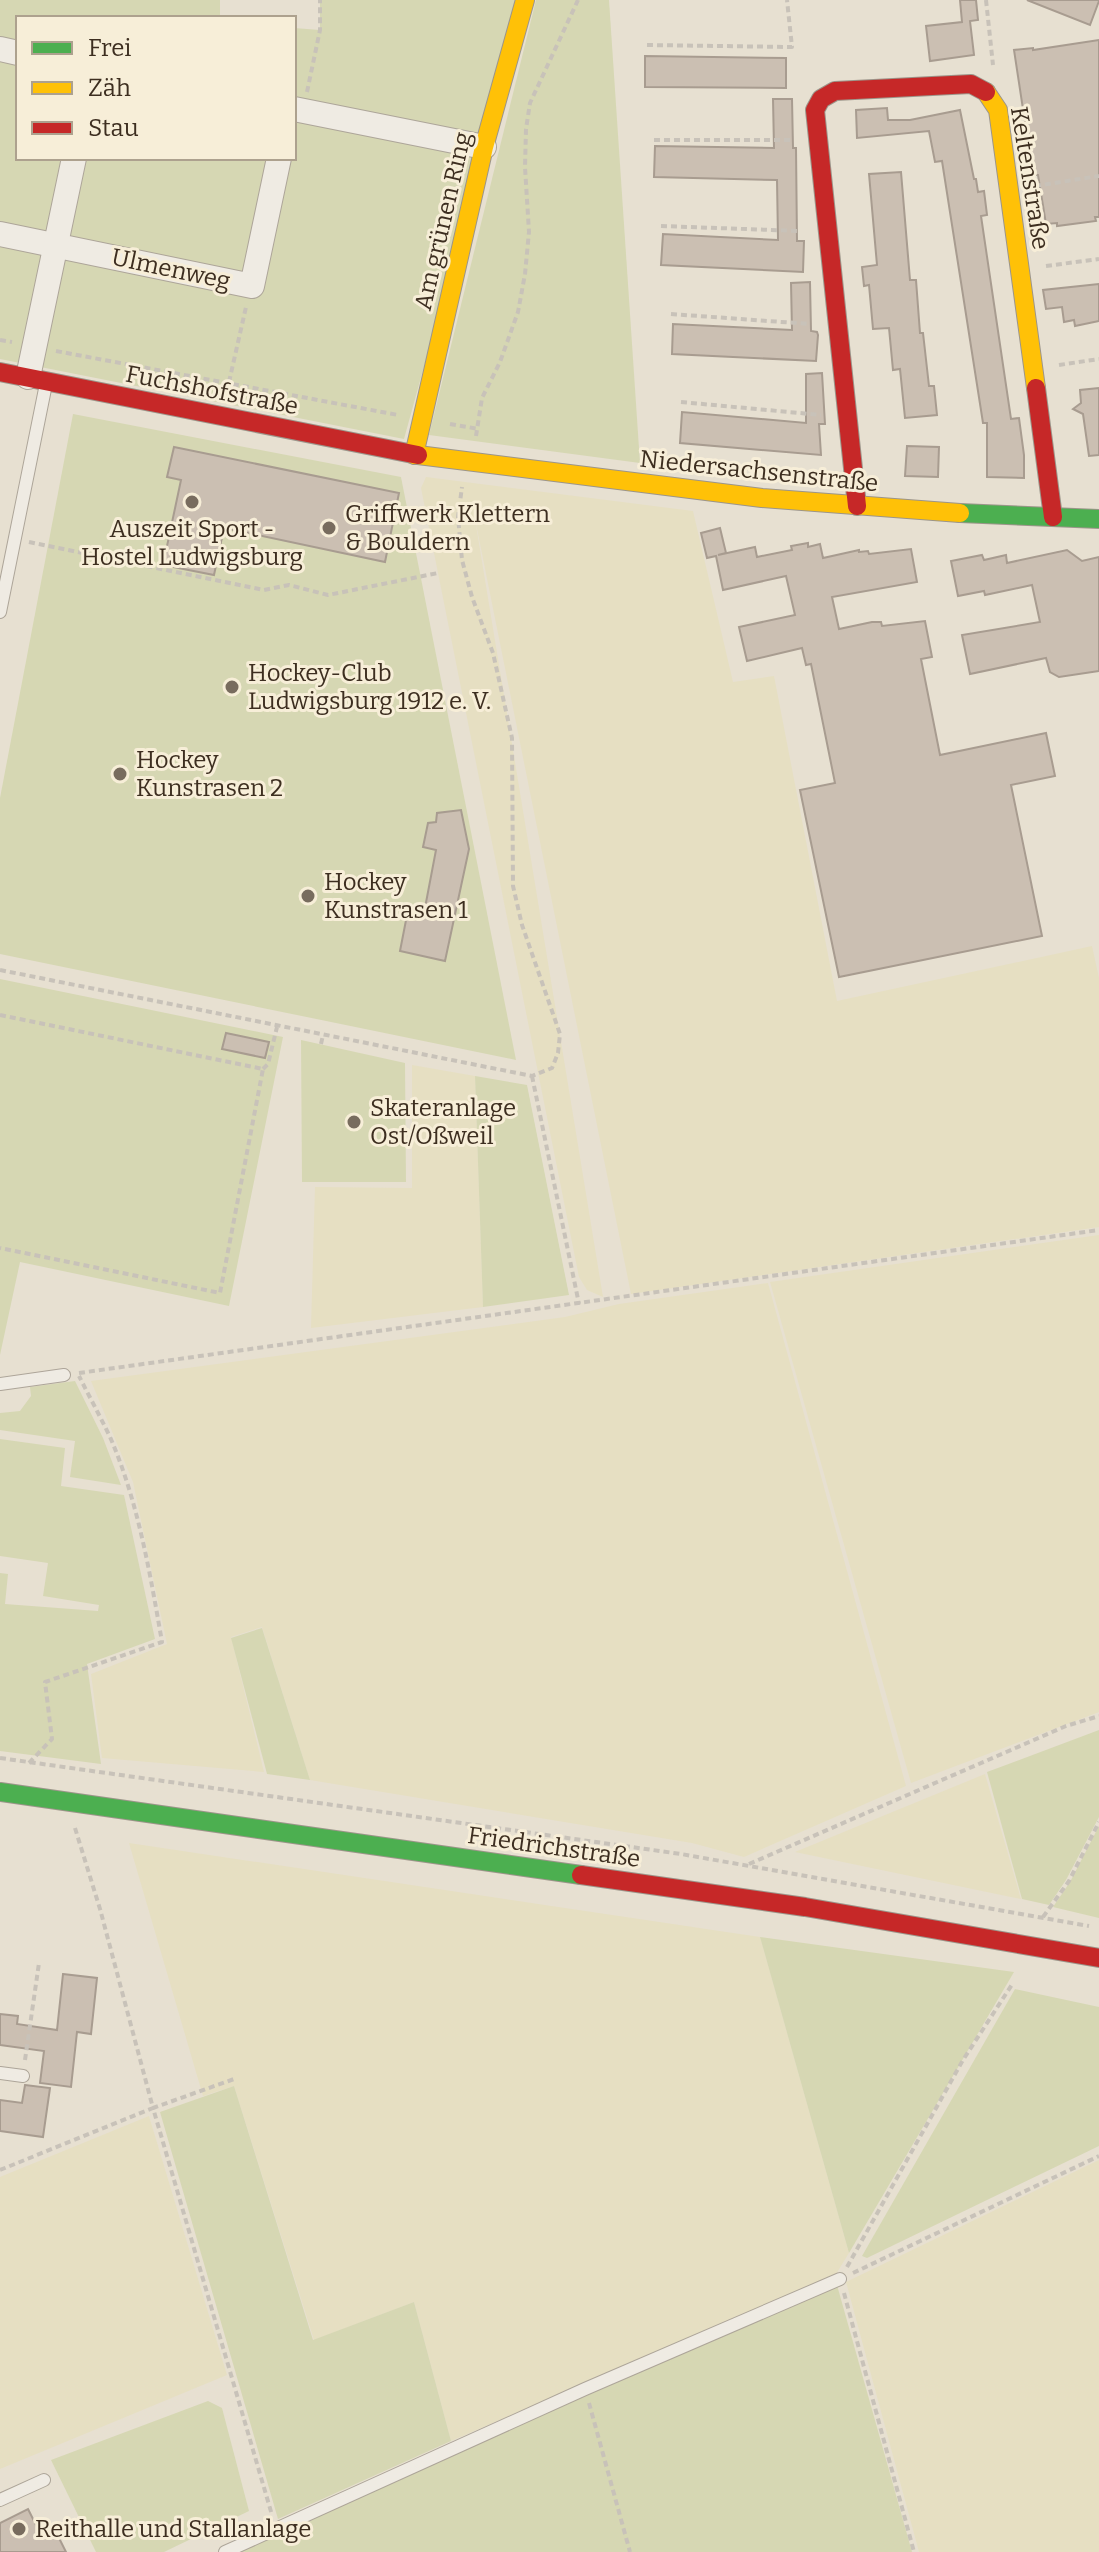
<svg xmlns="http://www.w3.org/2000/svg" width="1099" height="2552" viewBox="0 0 1099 2552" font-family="Bitter,serif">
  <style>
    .farmland { fill: #e6dfc2 }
    .green { fill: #d6d7b3 }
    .building { fill: #cbbfb2; stroke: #a89c90; stroke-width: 2 }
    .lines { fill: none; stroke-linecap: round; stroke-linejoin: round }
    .lane-casing { stroke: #ada599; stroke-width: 14 }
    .street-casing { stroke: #ada599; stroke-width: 26 }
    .fast-casing { stroke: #9c958a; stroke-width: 20 }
    .slow-casing { stroke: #9c958a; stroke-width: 20 }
    .jam-casing { stroke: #9c958a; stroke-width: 20 }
    .path { stroke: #c8c2b9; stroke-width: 4; stroke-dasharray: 6 4; stroke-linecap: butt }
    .lane { stroke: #efebe3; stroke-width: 12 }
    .street { stroke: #efebe3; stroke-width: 24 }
    .fast { stroke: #4caf50; stroke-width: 18 }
    .slow { stroke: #ffc107; stroke-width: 18 }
    .jam { stroke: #c62828; stroke-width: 18 }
    .poi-dot { fill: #786c5e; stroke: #f7eed8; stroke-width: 3 }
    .labels { text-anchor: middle; stroke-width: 6; stroke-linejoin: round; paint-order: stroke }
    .street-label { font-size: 24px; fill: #3d2e20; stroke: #f7eed8 }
    .poi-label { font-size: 24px; fill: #3d2e20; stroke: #f7eed8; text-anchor: start }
  </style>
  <rect width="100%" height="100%" fill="#e7e0d1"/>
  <g class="farmland">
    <path d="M426 477 693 511 733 682 774 676 837 1001 1092 946 1099 978V1227L631 1294 475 519 603 1297 587 1290 579 1277 421 488Z"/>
    <path d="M412 1065 475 1076 483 1307 311 1328 315 1187 412 1188Z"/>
    <path d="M1099 1235V1712L911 1783 770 1282Z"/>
    <path d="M768 1283 906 1786 744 1857 692 1843 310 1780 262 1627 231 1637 264 1772 102 1758 91 1674 167 1644 133 1482 91 1381 565 1317 619 1304Z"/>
    <path d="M985 1774 1021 1899 795 1852Z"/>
    <path d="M129 1843 760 1937 849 2253 836 2274 451 2441 414 2302 314 2340 234 2086 203 2096Z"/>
    <path d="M149 2116 227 2375 0 2469V2177Z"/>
    <path d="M1099 2160V2552H919L846 2282Z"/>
  </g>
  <g class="green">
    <path d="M0 0H220V18H18V158H294V28L320 30V0H525L404 439 0 359Z"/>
    <path d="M536 0H609L640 463 429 435Z"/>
    <path d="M73 414 401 477 516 1060 0 954V798Z"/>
    <path d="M0 979 283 1037 229 1306 20 1262 0 1355Z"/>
    <path d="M301 1040 405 1063 406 1182H302Z"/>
    <path d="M475 1076 527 1085 569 1295 483 1307Z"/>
    <path d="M75 1381 103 1438 121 1485 70 1477 75 1441 0 1430V1413L20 1411 31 1396 30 1387Z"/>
    <path d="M0 1439 65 1448 61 1486 124 1495 155 1639 87 1664 101 1764 0 1751V1573L8 1574 5 1604 98 1611 99 1605 43 1596 48 1563 0 1556Z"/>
    <path d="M262 1628 310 1780 267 1774 231 1638Z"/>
    <path d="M1099 1730V1817L1066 1880 1049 1905 1022 1899 987 1772Z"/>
    <path d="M1099 1826V1918L1053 1907 1070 1882Z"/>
    <path d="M760 1937 1014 1972 849 2253Z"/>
    <path d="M1015 1989 1099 2007V2146L867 2258 862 2256Z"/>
    <path d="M234 2086 313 2340 414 2302 451 2441 278 2519 160 2112Z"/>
    <path d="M837 2285 912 2552H237L282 2530Z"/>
    <path d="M208 2401 222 2408 249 2511 164 2552H96L51 2460Z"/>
  </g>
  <g class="building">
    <path d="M960 0H976L978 20 970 21 974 55 930 61 926 26 962 22Z"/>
    <path d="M1027 0H1099V1L1090 25Z"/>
    <path d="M1099 40V217H1095L1096 221 1057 226V223L1046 224 1038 175H1033L1014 50 1033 48V50Z"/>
    <path d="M645 56 786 58V88L645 87Z"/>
    <path d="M773 99H792L793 148H796L797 241H804L803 272 661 265 663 234 778 240 777 180 654 177 655 146 774 148Z"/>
    <path d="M887 108 888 120H910L960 110 974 179H976L978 192 984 191 987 215 981 216 1011 419 1019 418 1024 455V478L987 477V423H983L942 161 935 162 929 131 857 138 856 110Z"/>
    <path d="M901 172 910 280H916L920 333H923L929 386H934L937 415 905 418 900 369 893 370 889 328 873 329 869 285 864 286 862 267 877 265 869 174Z"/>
    <path d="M810 282 811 331 817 332 818 335 816 361 672 354 673 324 792 330 791 283Z"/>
    <path d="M1099 284V321L1075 326 1074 320 1064 322 1062 307 1046 309 1043 290Z"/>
    <path d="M822 373 825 424H819L821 455 680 443 682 412 806 423V374Z"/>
    <path d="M1099 388V455L1089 456 1083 414 1073 409 1081 403 1080 390Z"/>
    <path d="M907 446 939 447 938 477 905 476Z"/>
    <path d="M174 447 399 493 385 562 224 528 214 575 163 565 181 480 167 477Z"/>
    <path d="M720 528 726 553 718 555 755 547 757 557 792 550 791 546 808 543V547L820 544 823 558 859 550V552L868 551 869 554 911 549 917 582 832 597 839 629 872 622H881L882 626 925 621 932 657 921 659 940 755 1046 733 1055 776 1011 785 1042 936 839 977 800 790 835 783 811 664 806 665 802 648 747 661 739 627 795 615 786 576 723 590 716 556 707 558 701 533Z"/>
    <path d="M1067 550 1082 561 1099 557V671L1059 677 1050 672 1046 658 970 674 962 635 1040 622 1032 585 985 595 984 591 958 596 951 561 982 555 984 560 1006 555 1007 563Z"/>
    <path d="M461 810 469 849 445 961 400 951 408 910 424 913 436 850 423 847 428 823 436 822 437 813Z"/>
    <path d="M226 1033 269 1042 265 1058 222 1049Z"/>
    <path d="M63 1974 97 1978 91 2034 77 2032 71 2087 40 2083 44 2051 0 2045V2014L18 2016 17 2024 57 2030Z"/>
    <path d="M25 2085 50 2088 43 2137 0 2131V2100L22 2103Z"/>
    <path d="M28 2509 40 2533 53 2526 66 2552H0V2523Z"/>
  </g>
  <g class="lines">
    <g class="lane-casing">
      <g id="lane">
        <path d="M0 612 46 384"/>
        <path d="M0 1384 64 1375"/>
        <path d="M0 2073 23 2076"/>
        <path d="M0 2500 44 2480"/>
        <path d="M225 2552 585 2389 840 2279"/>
      </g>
    </g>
    <g class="street-casing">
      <g id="street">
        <path d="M0 49 18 53"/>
        <path d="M294 109 484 147"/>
        <path d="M0 234 252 286 279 158"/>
        <path d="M28 377 74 158"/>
      </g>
    </g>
    <g class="fast-casing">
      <g id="fast">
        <path d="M960 513 1099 519"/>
        <path d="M0 1792 581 1875"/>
      </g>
    </g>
    <g class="slow-casing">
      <g id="slow">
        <path d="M986 92 998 110 1036 388"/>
        <path d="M414 455 484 147 525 0"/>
        <path d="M418 455 762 498 960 513"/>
      </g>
    </g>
    <g class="jam-casing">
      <g id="jam">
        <path d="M0 372 418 455"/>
        <path d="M1036 388 1053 517"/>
        <path d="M857 506 815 110 821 99 835 91 971 84 986 92"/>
        <path d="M581 1875 805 1907 1099 1958"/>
      </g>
    </g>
    <g class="path">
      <path d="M986 0 993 65"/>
      <path d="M647 45 792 47 787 0"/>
      <path d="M307 92 320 30V0"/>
      <path d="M654 140H790"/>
      <path d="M1035 186 1099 176"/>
      <path d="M661 226 800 231"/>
      <path d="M1046 266 1099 259"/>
      <path d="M671 314 810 324"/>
      <path d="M0 340 12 342"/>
      <path d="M56 351 398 415"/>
      <path d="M1059 365 1099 359"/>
      <path d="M229 382 246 307"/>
      <path d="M681 402 821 415"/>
      <path d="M450 424 479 429"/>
      <path d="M476 436 482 398 500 362 518 312 525 274 529 232 525 167 526 129 530 103 578 0"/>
      <path d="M29 542 264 590 289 585 328 595 438 573"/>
      <path d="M0 970 532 1076 552 1068 558 1053 560 1034 522 925 513 886 512 738 493 653 472 597 462 560 458 517 462 487"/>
      <path d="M0 1015 263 1069 220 1293 0 1248"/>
      <path d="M321 1044 323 1035"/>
      <path d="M263 1069 268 1064 277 1027"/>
      <path d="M532 1076 579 1304"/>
      <path d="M79 1373 1099 1230"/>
      <path d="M0 1758 681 1854 1089 1926"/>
      <path d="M29 1763 52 1739 45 1682 162 1642C150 1573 138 1501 110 1437 100 1416 89 1396 79 1376"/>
      <path d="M75 1828 100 1909 153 2108 234 2079"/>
      <path d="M749 1864 1066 1726 1099 1716"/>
      <path d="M1043 1917 1069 1881 1099 1822"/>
      <path d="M25 2060 39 1963"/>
      <path d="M0 2170 153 2108 272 2515"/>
      <path d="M847 2267 963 2060 1013 1983"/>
      <path d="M853 2273 1099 2156"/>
      <path d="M844 2293 914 2552"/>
      <path d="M589 2403 630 2552"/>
    </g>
    <use href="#lane" class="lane"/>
    <use href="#street" class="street"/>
    <use href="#fast" class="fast"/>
    <use href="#slow" class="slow"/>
    <use href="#jam" class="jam"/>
  </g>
  <g class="poi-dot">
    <circle cx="192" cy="502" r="8"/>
    <circle cx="329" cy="528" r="8"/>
    <circle cx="232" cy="687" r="8"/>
    <circle cx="120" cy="774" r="8"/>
    <circle cx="308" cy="896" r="8"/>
    <circle cx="354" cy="1122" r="8"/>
    <circle cx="19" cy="2529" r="8"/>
  </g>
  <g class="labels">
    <g class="street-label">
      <text transform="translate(1030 178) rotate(81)" y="8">Keltenstraße</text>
      <text transform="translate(443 221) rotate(-77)" y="8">Am grünen Ring</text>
      <text transform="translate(171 269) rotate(12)" y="8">Ulmenweg</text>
      <text transform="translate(212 390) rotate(11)" y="8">Fuchshofstraße</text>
      <text transform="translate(759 471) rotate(6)" y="8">Niedersachsenstraße</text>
      <text transform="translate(554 1847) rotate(8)" y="8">Friedrichstraße</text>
    </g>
    <g class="poi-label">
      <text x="345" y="522">Griffwerk Klettern<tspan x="345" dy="28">&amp; Bouldern</tspan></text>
      <text x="192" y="537" text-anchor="middle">Auszeit Sport -<tspan x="192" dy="28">Hostel Ludwigsburg</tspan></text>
      <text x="248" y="681">Hockey-Club<tspan x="248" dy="28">Ludwigsburg 1912 e. V.</tspan></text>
      <text x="136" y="768">Hockey<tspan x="136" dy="28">Kunstrasen 2</tspan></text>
      <text x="324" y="890">Hockey<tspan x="324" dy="28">Kunstrasen 1</tspan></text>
      <text x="370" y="1116">Skateranlage<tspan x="370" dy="28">Ost/Oßweil</tspan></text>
      <text x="35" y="2537">Reithalle und Stallanlage</text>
    </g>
  </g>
  <rect x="16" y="16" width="280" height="144" fill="#f7eed8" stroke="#ada18e" stroke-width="2"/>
  <rect x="32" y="42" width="40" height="12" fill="#4caf50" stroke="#ada18e" stroke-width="2"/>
  <text x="88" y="56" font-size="24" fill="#3d2e20">Frei</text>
  <rect x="32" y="82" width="40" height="12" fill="#ffc107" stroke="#ada18e" stroke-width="2"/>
  <text x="88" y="96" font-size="24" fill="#3d2e20">Zäh</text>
  <rect x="32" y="122" width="40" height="12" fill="#c62828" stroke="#ada18e" stroke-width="2"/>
  <text x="88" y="136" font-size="24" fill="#3d2e20">Stau</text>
</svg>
